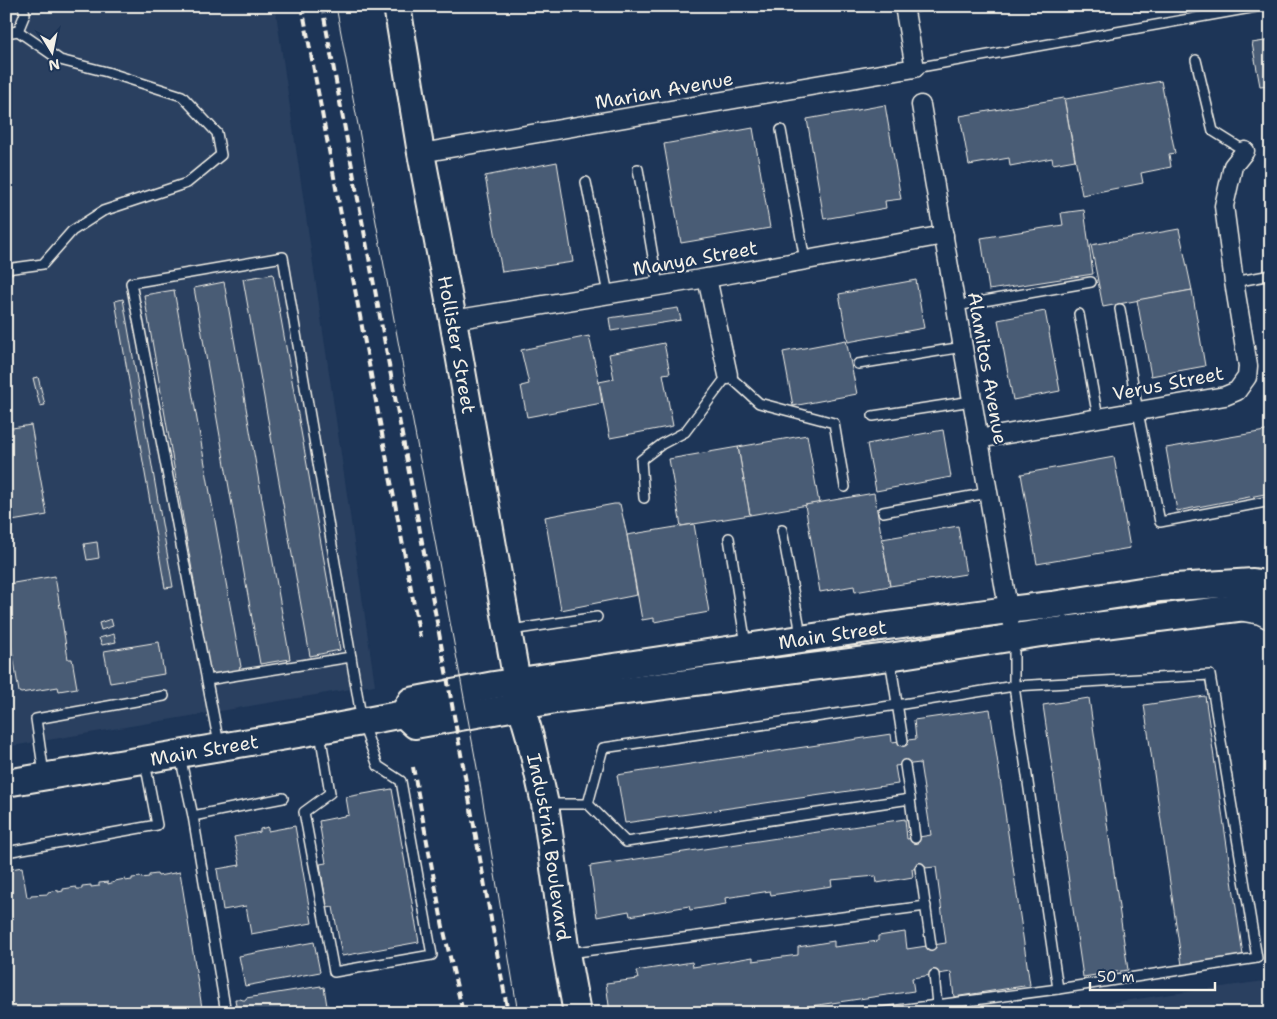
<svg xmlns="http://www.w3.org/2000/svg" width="1277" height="1019" viewBox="0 0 1277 1019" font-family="'Shantell Sans',sans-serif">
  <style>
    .built { fill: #2a4060 }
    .building { fill: #485b74; stroke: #f4f1e8 }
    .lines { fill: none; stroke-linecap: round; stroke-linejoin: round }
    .service-casing { stroke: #f4f1e8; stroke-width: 12 }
    .minor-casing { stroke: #f4f1e8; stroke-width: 21 }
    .secondary-casing { stroke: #f4f1e8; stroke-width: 30 }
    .motorway-casing { stroke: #f4f1e8; stroke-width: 31 }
    .service { stroke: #1d3557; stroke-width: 9 }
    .minor { stroke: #1d3557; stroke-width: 18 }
    .secondary { stroke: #1d3557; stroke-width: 26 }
    .motorway { stroke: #1d3557; stroke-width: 28 }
    .tram { stroke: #f4f1e8; stroke-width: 1 }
    .rail { stroke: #f4f1e8; stroke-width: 4; stroke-dasharray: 8 4; stroke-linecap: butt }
    .labels { text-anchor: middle; stroke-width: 4.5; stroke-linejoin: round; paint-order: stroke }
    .street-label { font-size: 19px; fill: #f4f1e8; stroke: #1d3557 }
  </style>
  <rect width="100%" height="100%" fill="#1d3557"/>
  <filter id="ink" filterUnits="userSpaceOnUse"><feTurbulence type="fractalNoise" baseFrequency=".02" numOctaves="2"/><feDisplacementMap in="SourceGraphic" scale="10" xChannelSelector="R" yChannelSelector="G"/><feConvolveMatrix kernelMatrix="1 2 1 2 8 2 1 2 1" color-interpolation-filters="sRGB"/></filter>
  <g filter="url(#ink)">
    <g class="built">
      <path d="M6 6H275L375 685 6 747Z"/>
      <path d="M1271 980V1013H1038Z"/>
    </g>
    <g class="building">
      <path d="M1271 40V85L1260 86 1252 43Z"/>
      <path d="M1161 81 1175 153 1169 154 1171 167 1141 173 1143 183 1082 195 1064 98 1066 99Z"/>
      <path d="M1064 98 1075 160 1053 164 1052 158 1010 166 1009 158 969 165 960 116Z"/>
      <path d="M885 105 901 199 885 201 886 208 824 219 807 119Z"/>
      <path d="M753 128 770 228 681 243 664 144Z"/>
      <path d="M557 162 573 262 502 272 485 176Z"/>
      <path d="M1084 210 1093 274 989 290 981 238 1063 225 1061 213Z"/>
      <path d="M1179 229 1192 290 1103 307 1091 245Z"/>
      <path d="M273 274 340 650 310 656 243 279Z"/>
      <path d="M916 280 924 328 848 342 839 294Z"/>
      <path d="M224 282 290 659 260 664 194 288Z"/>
      <path d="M174 290 241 667 239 668 240 670 212 675V673H210L144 295Z"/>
      <path d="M1192 290 1205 366 1151 376 1137 300Z"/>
      <path d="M123 299 173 587 165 588 115 301Z"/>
      <path d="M678 308 681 320 611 331 609 318Z"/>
      <path d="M1045 311 1060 391 1013 400 998 320Z"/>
      <path d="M589 336 599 382 602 403 527 417 521 386 529 384 521 350Z"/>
      <path d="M846 340 857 394 793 406 783 352Z"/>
      <path d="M664 343 670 373 663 374 673 426 610 438 599 382 614 379 609 354Z"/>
      <path d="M38 377 45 405 40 406 33 378Z"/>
      <path d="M31 425 47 515 6 522V429Z"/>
      <path d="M943 430 951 477 876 491 867 444Z"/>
      <path d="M1271 430 1270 493 1177 511 1166 448Z"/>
      <path d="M807 435 819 503 750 515 738 447Z"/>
      <path d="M738 447 750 515 681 526 669 459Z"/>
      <path d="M1114 457 1130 548 1037 564 1021 474Z"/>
      <path d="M874 493 890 586 855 592 854 586 820 592 805 505Z"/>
      <path d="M614 504H620L627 535 637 595 561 610 545 517Z"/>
      <path d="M694 524 709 612 654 622V618L642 620 627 535Z"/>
      <path d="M958 526 966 574 890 586 882 539Z"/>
      <path d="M97 542 99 558 87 560 84 544Z"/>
      <path d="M55 576 68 659H72L77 688 59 691 58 687 21 693 19 692 6 612V581H7L8 584Z"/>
      <path d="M111 619 113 626 101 630 99 623Z"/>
      <path d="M114 634 116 642 102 645 99 638Z"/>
      <path d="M159 642 164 674 110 683 104 651Z"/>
      <path d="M1205 696 1243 955 1182 965 1144 705Z"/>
      <path d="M1089 698 1128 970 1083 977 1043 705Z"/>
      <path d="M6 705 11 736H6Z"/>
      <path d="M990 709 1030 985 954 997 951 972 912 978 914 991 763 1013H610L606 983 638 979 636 971 692 962 693 967 753 957V961L798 955V947L834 941V947L878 941V936L905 932 907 949 946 943 936 867 912 869 913 877 877 883 876 876 831 880 832 886 771 895 770 891 725 898 726 904 690 910 689 906 630 916 629 911 597 917 590 866 905 819 907 839 931 835 920 763 895 766 898 784 625 823 617 775 891 734 892 742 916 739 914 720Z"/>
      <path d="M392 789 419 942 342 956 333 907 327 908 320 864 326 863 319 821 349 815 346 797Z"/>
      <path d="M295 826 312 923 251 934 246 906 223 910 217 869 240 865 234 837 260 832V829L268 827V831Z"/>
      <path d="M22 867 27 897H31V895L48 894V892L58 890V892L63 891V889L76 887 77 889H82V886L91 885V887L99 886V883L108 882V884L115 882V881L125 879V881L132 880V878L141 877V878L149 877V875L157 874 158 876 180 872 202 1008 174 1013H6V870Z"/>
      <path d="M314 942 320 972 245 986 239 956Z"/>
      <path d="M321 986V988L324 987 327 1006H328L329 1013H237L235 999H240L243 1000H246V998Z"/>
    </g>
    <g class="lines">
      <g class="service-casing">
        <g id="service">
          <path d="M904 10 920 6"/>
          <path d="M6 33 18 31 25 14 23 6"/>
          <path d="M1196 60 1213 131 1245 151"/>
          <path d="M915 68 1262 6"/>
          <path d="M781 130 805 260"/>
          <path d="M638 169 658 286"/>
          <path d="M586 182 608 294"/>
          <path d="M6 269 43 264 72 231 103 211 187 183 221 155 217 133 182 96 107 72 60 60 18 31"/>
          <path d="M1234 282 1271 275"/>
          <path d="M956 306 1091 282"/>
          <path d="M1120 309 1138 412 1160 522 1271 501"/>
          <path d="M1079 314 1098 418"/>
          <path d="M858 364 963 347"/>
          <path d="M873 416 972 401"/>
          <path d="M644 498 641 460 662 444 685 432 728 375 759 403 834 423 845 487"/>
          <path d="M883 512 988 493"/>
          <path d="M782 530 799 623 800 637"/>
          <path d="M729 538 746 645"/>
          <path d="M511 630 597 617"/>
          <path d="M1014 640V686L1058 989"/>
          <path d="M890 659 903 741"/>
          <path d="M207 680 351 657"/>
          <path d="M219 744 131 283 283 257 362 722 378 766 401 781 432 955 334 972 304 812 330 793 320 733"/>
          <path d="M180 756 193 816 283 798"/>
          <path d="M905 765 910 799"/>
          <path d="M44 774 36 719 164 696"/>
          <path d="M547 804H588L603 748 897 705 1014 686 1210 675 1257 958 1058 989 876 1013"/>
          <path d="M588 804 626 842 910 799 915 838"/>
          <path d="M193 816 226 1013"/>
          <path d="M6 852 157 825 145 762"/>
          <path d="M920 868 931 945"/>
          <path d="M569 953 926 906"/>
          <path d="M934 975 937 1004"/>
        </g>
      </g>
      <g class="minor-casing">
        <g id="minor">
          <path d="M921 105 1010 619"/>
          <path d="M421 153 915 68 904 6"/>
          <path d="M707 278 728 375"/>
          <path d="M453 320 707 278 944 235"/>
          <path d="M978 439 1225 396 1237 391 1247 377 1248 366 1234 282 1224 206 1233 166 1245 151"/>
        </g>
      </g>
      <g class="secondary-casing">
        <g id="secondary">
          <path id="s1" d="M397 6 421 153 453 320 517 682 521 706 530 737 545 804 566 953 577 1013"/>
          <path d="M403 714 415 725 555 700 889 657 1041 633 1245 607 1265 600"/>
          <path id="s2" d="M6 783 304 733 403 714 411 701 494 685 560 675 888 626 1008 610 1052 605 1160 588 1253 582 1271 585"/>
        </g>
      </g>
      <g class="motorway-casing">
        <path id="motorway" d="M1245 607 1261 610 1271 615"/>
      </g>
      <use href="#service" class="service"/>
      <use href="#minor" class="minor"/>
      <use href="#secondary" class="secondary"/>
      <use href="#motorway" class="motorway"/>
      <path class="tram" d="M336 6 480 784 518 1013"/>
      <g class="rail">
        <path d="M302 6 420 637"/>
        <path d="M322 6 439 633 508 1013"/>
        <path d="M413 767 443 927 463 1013"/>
      </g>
    </g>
  </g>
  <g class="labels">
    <g class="street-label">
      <text transform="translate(664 90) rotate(-10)" y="7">Marian Avenue</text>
      <text transform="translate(695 258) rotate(-10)" y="7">Manya Street</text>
      <text dy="7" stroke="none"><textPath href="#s1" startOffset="344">Hollister Street</textPath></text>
      <text transform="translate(988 368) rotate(80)" y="7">Alamitos Avenue</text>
      <text transform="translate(1168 383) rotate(-11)" y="7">Verus Street</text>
      <text dy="7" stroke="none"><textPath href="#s2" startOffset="845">Main Street</textPath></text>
      <text dy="7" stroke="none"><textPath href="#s2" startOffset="201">Main Street</textPath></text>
      <text dy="7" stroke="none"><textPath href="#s1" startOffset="855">Industrial Boulevard</textPath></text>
    </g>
  </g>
  <rect width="1277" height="1019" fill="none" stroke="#1d3557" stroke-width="25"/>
  <rect x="12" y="12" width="1252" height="994" fill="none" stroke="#f4f1e8" stroke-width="2" filter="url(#ink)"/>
  <g transform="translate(52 52) rotate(170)" stroke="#1d3557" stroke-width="4" paint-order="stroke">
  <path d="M0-4L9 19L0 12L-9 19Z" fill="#f4f1e8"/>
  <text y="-8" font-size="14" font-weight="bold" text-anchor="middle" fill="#f4f1e8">N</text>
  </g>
  <path d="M1090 982v8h125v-8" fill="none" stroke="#f4f1e8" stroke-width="2.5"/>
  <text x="1097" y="982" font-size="15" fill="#f4f1e8" stroke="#1d3557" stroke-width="4" paint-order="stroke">50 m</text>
</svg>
